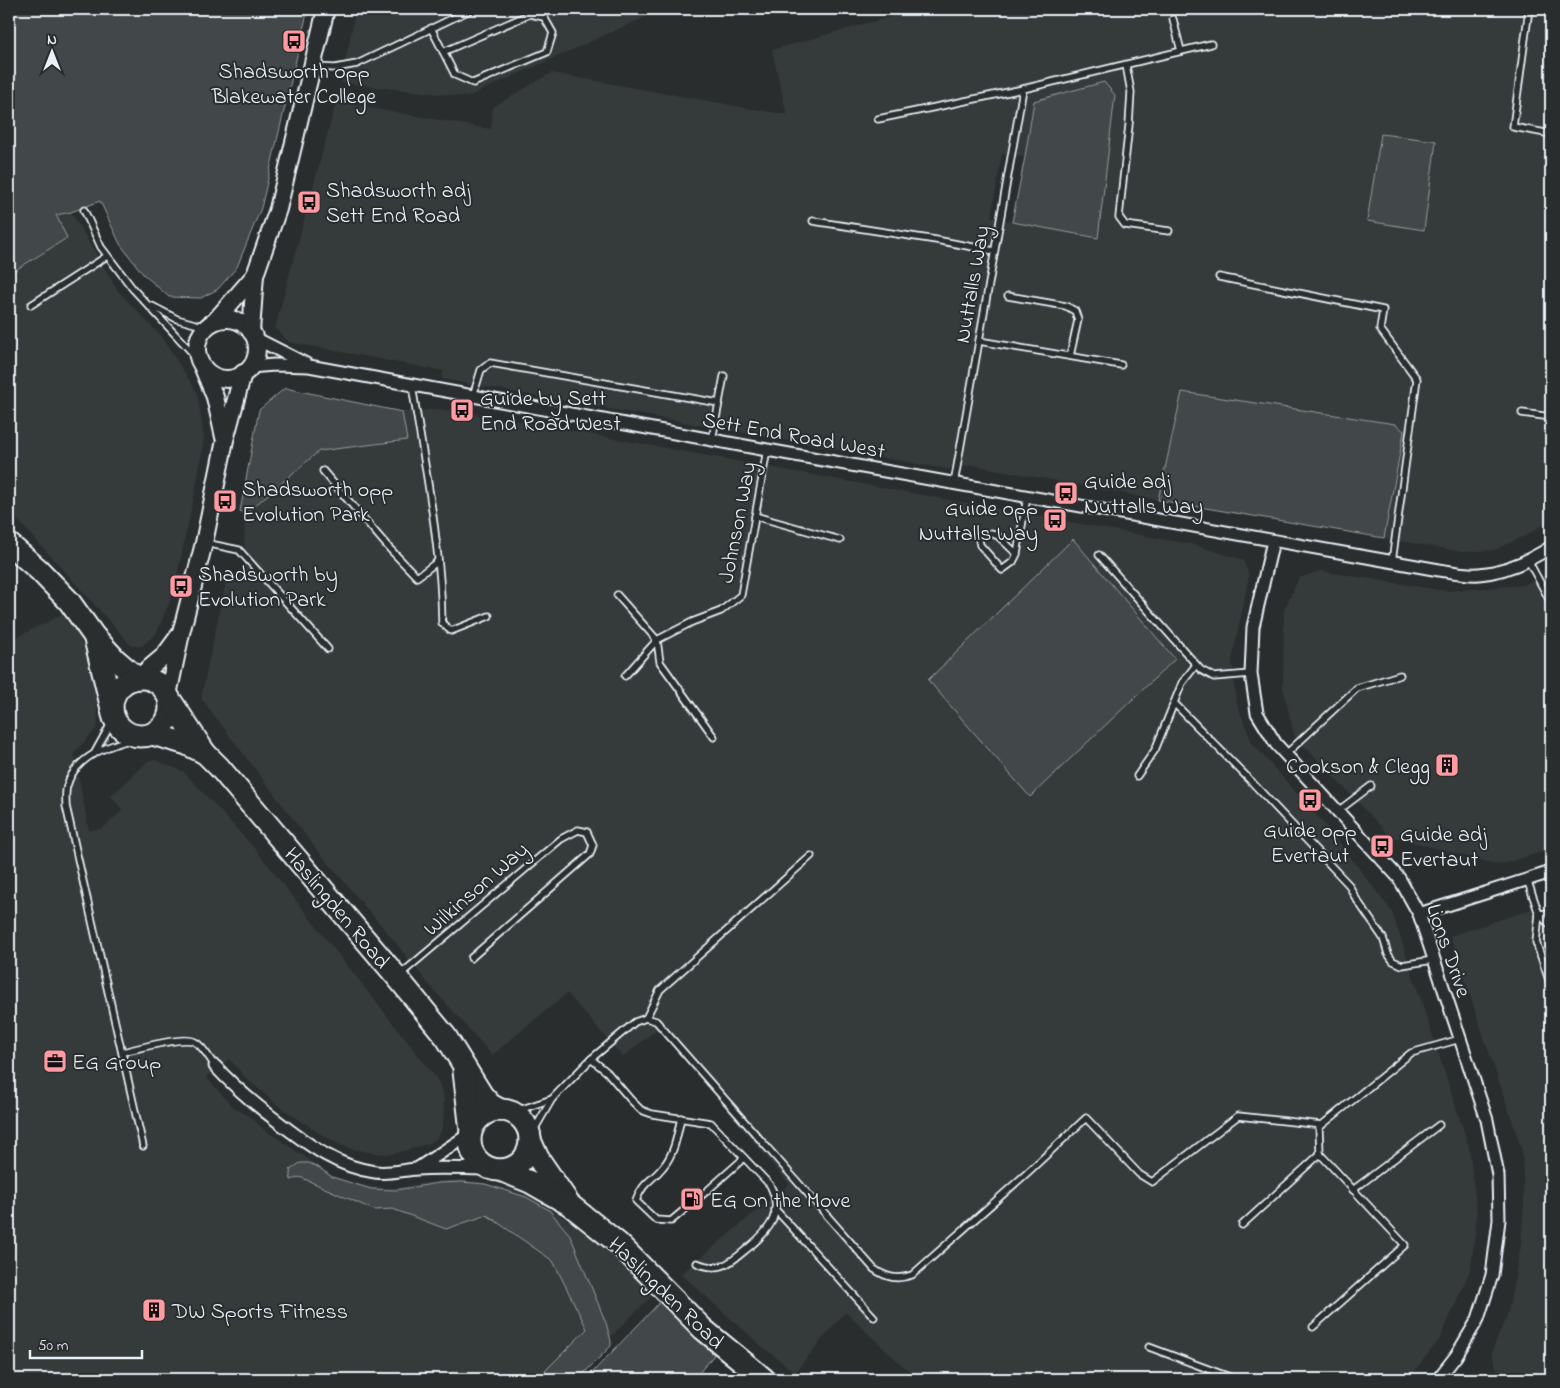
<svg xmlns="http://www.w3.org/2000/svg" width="1560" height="1388" viewBox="0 0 1560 1388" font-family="'Indie Flower',sans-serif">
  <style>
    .built { fill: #363a3b; fill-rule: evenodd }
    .green { fill: #424648; stroke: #959ca0 }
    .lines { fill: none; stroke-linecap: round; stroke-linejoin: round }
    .lane-casing { stroke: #e8f1f8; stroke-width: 9 }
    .street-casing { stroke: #e8f1f8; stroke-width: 15 }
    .secondary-casing { stroke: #e8f1f8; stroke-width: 20 }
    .highway-casing { stroke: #e8f1f8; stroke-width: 25 }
    .lane { stroke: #2a2d2e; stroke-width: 5.5 }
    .street { stroke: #2a2d2e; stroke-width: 11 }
    .secondary { stroke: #2a2d2e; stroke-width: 16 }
    .highway { stroke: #2a2d2e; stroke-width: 21 }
    .labels { text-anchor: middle; stroke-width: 4; stroke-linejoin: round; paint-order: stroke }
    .poi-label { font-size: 22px; fill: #e8f1f8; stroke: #2a2d2e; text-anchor: start }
    .street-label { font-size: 22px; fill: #e8f1f8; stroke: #2a2d2e }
  </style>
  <rect width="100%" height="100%" fill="#2a2d2e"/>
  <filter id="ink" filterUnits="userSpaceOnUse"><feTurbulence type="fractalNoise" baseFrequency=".02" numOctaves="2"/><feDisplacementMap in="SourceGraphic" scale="10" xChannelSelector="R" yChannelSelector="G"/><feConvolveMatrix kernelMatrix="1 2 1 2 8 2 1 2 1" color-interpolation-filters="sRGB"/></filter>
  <g filter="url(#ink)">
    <g class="built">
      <path d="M356 9H663L467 97 341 83Z"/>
      <path d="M918 9H1551V519L1529 534 1494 550 1463 552 1384 538 1404 431 1182 392 1158 500 973 465 946 469 442 379 443 371 289 342 275 328 336 102 491 129 493 107 551 73 787 115 772 50ZM1034 101 1098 238 991 217 1002 154 1025 157Z"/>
      <path d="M71 212 118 291 160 335 197 392 204 438 197 482 173 594 156 634 142 646H132L9 510V274L67 238 55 215Z"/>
      <path d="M285 388 402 412 440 409 518 421 1195 545 1243 560 1249 575 1232 660 1236 701 1252 743 1332 833 1392 912 1469 1147 1477 1214 1471 1268 1440 1339 1408 1379H920L903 1366 845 1312 795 1372 759 1344 681 1274 789 1184 658 1028 623 1057 567 993 492 1055 426 981 396 943 313 845 201 698 226 581 244 567 245 514 240 511 259 410Z"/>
      <path d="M1320 571 1446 591 1524 585 1551 572V849L1499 865 1390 836 1294 735 1283 688 1284 610 1299 578Z"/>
      <path d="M63 614 80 637 95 682 98 722 96 729 74 753 89 831 103 828 123 810 111 796 149 760H155L184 772 256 850 437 1079 442 1090 444 1101 443 1124 441 1132 436 1139 427 1144 404 1151 391 1154 374 1153 352 1149 337 1143 321 1134 279 1106 248 1080 229 1059 206 1077 233 1107 252 1118 262 1128 333 1176 349 1182 371 1187 393 1188 439 1181 462 1180 485 1183 507 1188 526 1195 550 1209 580 1229 610 1253 633 1273 653 1295 568 1379H9V641Z"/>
      <path d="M1551 903V1379H1501L1491 1353 1508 1313 1521 1245 1524 1203 1522 1150 1450 936Z"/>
    </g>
    <g class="green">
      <path d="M9 9H308L261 208 237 267 218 289 201 298 169 297 143 274 120 244 100 201 71 212 56 215 67 238 9 274Z"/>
      <path d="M1104 82 1115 95 1098 238 1012 222 1025 157 1034 101Z"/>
      <path d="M1381 134 1436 141 1424 230 1367 221Z"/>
      <path d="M285 388 402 412 407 440 319 451 245 514 240 511 259 410Z"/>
      <path d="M1182 392 1395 424 1404 431 1384 538 1158 500Z"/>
      <path d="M1073 539 1175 659 1030 797 928 680Z"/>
      <path d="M300 1163H309L318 1167 332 1177 371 1189 396 1190 439 1183 462 1182 485 1184 526 1197 549 1210 570 1235 606 1323 611 1341V1346L578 1379H537L587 1329 553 1261 487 1215 446 1229 393 1209 374 1210 300 1177 291 1180 290 1170Z"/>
      <path d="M661 1301 714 1355 694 1379H610L608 1378 606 1379H586Z"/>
    </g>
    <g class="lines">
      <g class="lane-casing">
        <g id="lane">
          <path d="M1529 9 1513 127 1551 134"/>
          <path d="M1173 19 1181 51"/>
          <path d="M431 28 455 75 473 83 547 52 553 33 544 17 530 14 443 52"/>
          <path d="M1126 65 1131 92 1129 125 1119 217 1125 225 1169 231"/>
          <path d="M314 67 335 68 357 64 472 9"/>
          <path d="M878 119 1023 89 1211 44"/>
          <path d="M84 210 101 247 133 289 199 360"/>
          <path d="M813 221 936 240 994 251"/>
          <path d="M1219 277 1383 310 1380 329 1417 379 1392 562"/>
          <path d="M1008 296 1066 306 1075 311 1078 320 1070 356"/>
          <path d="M31 305 107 256"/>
          <path d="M152 306 177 319 206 327"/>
          <path d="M979 341 1121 365"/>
          <path d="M412 385C424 463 441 544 442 623L451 631 489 616"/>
          <path d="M473 396 481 370 490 363 719 403"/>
          <path d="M1522 413 1551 417"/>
          <path d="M712 440 724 376"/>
          <path d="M323 471 389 548 417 577 437 562"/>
          <path d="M954 484 1023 89"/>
          <path d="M755 516 840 540"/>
          <path d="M205 543 239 550 328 649"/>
          <path d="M1017 554 998 536 991 533 980 536 979 540 980 545 1002 570 1013 562 1017 554 1027 497"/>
          <path d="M1099 555 1201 670 1214 677 1251 674"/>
          <path d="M1528 560 1551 603"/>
          <path d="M617 595 657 640 660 662 714 737"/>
          <path d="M625 676 657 640 692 622 721 611 741 595 767 450"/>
          <path d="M1174 703 1248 778 1349 885 1355 897 1383 938 1388 954 1393 961 1402 965 1433 960"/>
          <path d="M143 736C116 743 75 754 67 786 65 792 66 800 66 806L143 1146"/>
          <path d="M94 754 109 727 113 713"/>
          <path d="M1286 754 1357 688 1400 675"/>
          <path d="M1137 776 1155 750 1182 683 1196 665"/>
          <path d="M1338 811 1371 786"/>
          <path d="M1527 879 1539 914 1536 942 1551 986"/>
          <path d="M1539 914 1551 926"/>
          <path d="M1539 914 1551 913"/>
          <path d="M401 974 561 839 578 830 587 832 593 845 590 854 471 958"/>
          <path d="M646 1018 660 990 811 856"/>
          <path d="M122 1052C137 1049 184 1035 195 1042 204 1047 209 1058 215 1066"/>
          <path d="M591 1059 607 1072 630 1099 641 1110 652 1114 711 1123 770 1185C784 1213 770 1230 748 1248 730 1263 721 1273 697 1263"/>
          <path d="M506 1111 522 1109 552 1099"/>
          <path d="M681 1118C677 1135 675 1153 663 1167 651 1182 644 1180 636 1201L656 1220 671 1221 708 1190 744 1158"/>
          <path d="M530 1137 552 1099 591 1059 635 1022 646 1018 656 1021 874 1269C887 1278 897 1280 912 1275L1027 1173 1086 1118 1139 1174 1152 1182 1238 1116 1322 1125"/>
          <path d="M1320 1154 1319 1127 1322 1125 1411 1053 1460 1039"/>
          <path d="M1353 1190 1439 1125"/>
          <path d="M775 1209 874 1317"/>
          <path d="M1242 1225 1320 1154"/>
          <path d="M1313 1327 1405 1245 1320 1154"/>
          <path d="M1149 1347 1235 1379"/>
        </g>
      </g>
      <g class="street-casing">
        <g id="street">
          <path d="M255 338 306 364"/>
          <path d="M250 367 274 365 309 366 767 450 1439 570C1452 572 1466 575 1479 574 1505 572 1529 561 1551 547"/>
          <path d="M1273 541 1253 627 1251 674 1257 713 1276 744 1399 878 1419 914 1487 1120 1498 1175 1499 1220 1492 1275 1478 1319 1456 1356 1438 1379"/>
          <path d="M1419 914 1551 872"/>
          <path d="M215 1066C235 1088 257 1106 281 1124 310 1146 338 1167 375 1172 390 1174 403 1170 417 1169 441 1167 466 1169 490 1169"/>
          <path d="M418 1168 471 1133"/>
        </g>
      </g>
      <g class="secondary-casing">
        <g id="secondary">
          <circle cx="227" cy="349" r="30"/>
          <path d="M215 321 255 275"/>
          <path d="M251 332 255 275 278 209 326 9"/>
          <path d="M203 368 215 397 224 437"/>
          <path d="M139 677 164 656 178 637"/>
          <path d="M168 695 181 633 204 543 225 440 243 373"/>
        </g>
      </g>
      <g class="highway-casing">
        <g id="highway">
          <path d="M9 544 39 570 69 601 94 636 116 660 137 678"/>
          <path d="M95 639 112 709"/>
          <circle cx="141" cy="707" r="29"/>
          <path d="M169 698 205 753 219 767 397 977 446 1037 482 1095 491 1105 500 1110"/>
          <path d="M152 734 187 744 205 753"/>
          <path d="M464 1071 471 1131"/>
          <circle cx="500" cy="1140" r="30"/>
          <path d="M530 1140 538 1158 566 1199"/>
          <path d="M500 1170 530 1182 570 1205 619 1244 703 1329 764 1379"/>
        </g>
      </g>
      <use href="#lane" class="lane"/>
      <use href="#street" class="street"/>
      <use href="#secondary" class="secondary"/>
      <use href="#highway" class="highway"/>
    </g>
  </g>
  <defs>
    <g id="bus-square" transform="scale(1.25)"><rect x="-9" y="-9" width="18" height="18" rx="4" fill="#ff9aa2" stroke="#2a2d2e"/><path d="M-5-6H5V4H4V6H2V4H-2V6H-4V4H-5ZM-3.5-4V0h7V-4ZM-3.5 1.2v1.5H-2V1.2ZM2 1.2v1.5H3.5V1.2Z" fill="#111"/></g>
    <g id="building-square" transform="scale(1.25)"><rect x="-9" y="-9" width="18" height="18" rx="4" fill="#ff9aa2" stroke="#2a2d2e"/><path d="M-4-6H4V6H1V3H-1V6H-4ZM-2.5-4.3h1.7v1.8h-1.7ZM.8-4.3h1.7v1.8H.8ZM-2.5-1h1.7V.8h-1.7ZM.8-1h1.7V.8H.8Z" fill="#111"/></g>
    <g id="office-square" transform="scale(1.25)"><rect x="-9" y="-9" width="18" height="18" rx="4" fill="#ff9aa2" stroke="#2a2d2e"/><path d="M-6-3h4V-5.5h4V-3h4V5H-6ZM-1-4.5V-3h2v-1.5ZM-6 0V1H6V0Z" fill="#111"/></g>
    <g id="fuel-square" transform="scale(1.25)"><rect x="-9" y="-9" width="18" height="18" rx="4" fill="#ff9aa2" stroke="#2a2d2e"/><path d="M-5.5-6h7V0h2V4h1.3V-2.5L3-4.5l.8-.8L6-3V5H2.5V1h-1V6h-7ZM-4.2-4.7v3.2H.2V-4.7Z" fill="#111"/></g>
  </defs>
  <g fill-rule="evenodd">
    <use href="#bus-square" x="294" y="41"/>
    <use href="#bus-square" x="309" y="202"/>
    <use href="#bus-square" x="462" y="410"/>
    <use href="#bus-square" x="1066" y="493"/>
    <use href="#bus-square" x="225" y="501"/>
    <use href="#bus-square" x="1055" y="520"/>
    <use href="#bus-square" x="181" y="586"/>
    <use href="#building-square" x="1447" y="765"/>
    <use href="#bus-square" x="1310" y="800"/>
    <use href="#bus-square" x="1382" y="846"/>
    <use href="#office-square" x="55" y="1061"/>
    <use href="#fuel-square" x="692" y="1199"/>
    <use href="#building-square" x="154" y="1310"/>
  </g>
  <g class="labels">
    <g class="poi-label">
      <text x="294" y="78" text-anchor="middle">Shadsworth opp<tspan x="294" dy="25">Blakewater College</tspan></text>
      <text x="326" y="197">Shadsworth adj<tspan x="326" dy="25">Sett End Road</tspan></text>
      <text x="480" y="405">Guide by Sett<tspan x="480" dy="25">End Road West</tspan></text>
      <text x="1084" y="488">Guide adj<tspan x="1084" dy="25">Nuttalls Way</tspan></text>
      <text x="242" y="496">Shadsworth opp<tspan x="242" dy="25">Evolution Park</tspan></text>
      <text x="1038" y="515" text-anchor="end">Guide opp<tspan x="1038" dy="25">Nuttalls Way</tspan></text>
      <text x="198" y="581">Shadsworth by<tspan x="198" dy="25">Evolution Park</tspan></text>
      <text x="1430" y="773" text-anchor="end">Cookson &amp; Clegg</text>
      <text x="1310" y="837" text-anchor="middle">Guide opp<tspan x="1310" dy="25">Evertaut</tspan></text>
      <text x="1400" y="841">Guide adj<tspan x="1400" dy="25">Evertaut</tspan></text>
      <text x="72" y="1069">EG Group</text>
      <text x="710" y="1207">EG On the Move</text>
      <text x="172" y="1318">DW Sports Fitness</text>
    </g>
    <g class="street-label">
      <text transform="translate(971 284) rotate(-80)" y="8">Nuttalls Way</text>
      <text transform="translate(794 434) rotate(10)" y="8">Sett End Road West</text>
      <text transform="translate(736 522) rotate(-79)" y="8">Johnson Way</text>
      <text transform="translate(475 888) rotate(-41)" y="8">Wilkinson Way</text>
      <text transform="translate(338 907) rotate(50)" y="8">Haslingden Road</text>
      <text transform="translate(1450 950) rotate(71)" y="8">Lions Drive</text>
      <text transform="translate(667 1292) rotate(44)" y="8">Haslingden Road</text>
    </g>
  </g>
  <rect width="1560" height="1388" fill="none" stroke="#2a2d2e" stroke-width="30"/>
  <rect x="15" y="15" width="1530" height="1358" fill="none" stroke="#e8f1f8" stroke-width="2" filter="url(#ink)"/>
  <g transform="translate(52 52)" stroke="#2a2d2e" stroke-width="4" paint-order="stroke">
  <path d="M0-4L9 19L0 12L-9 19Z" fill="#e8f1f8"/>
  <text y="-8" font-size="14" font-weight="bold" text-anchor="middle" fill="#e8f1f8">N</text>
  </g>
  <path d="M30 1350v8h112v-8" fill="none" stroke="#e8f1f8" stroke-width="2.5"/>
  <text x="38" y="1350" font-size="15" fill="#e8f1f8" stroke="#2a2d2e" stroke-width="4" paint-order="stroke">50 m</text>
</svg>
